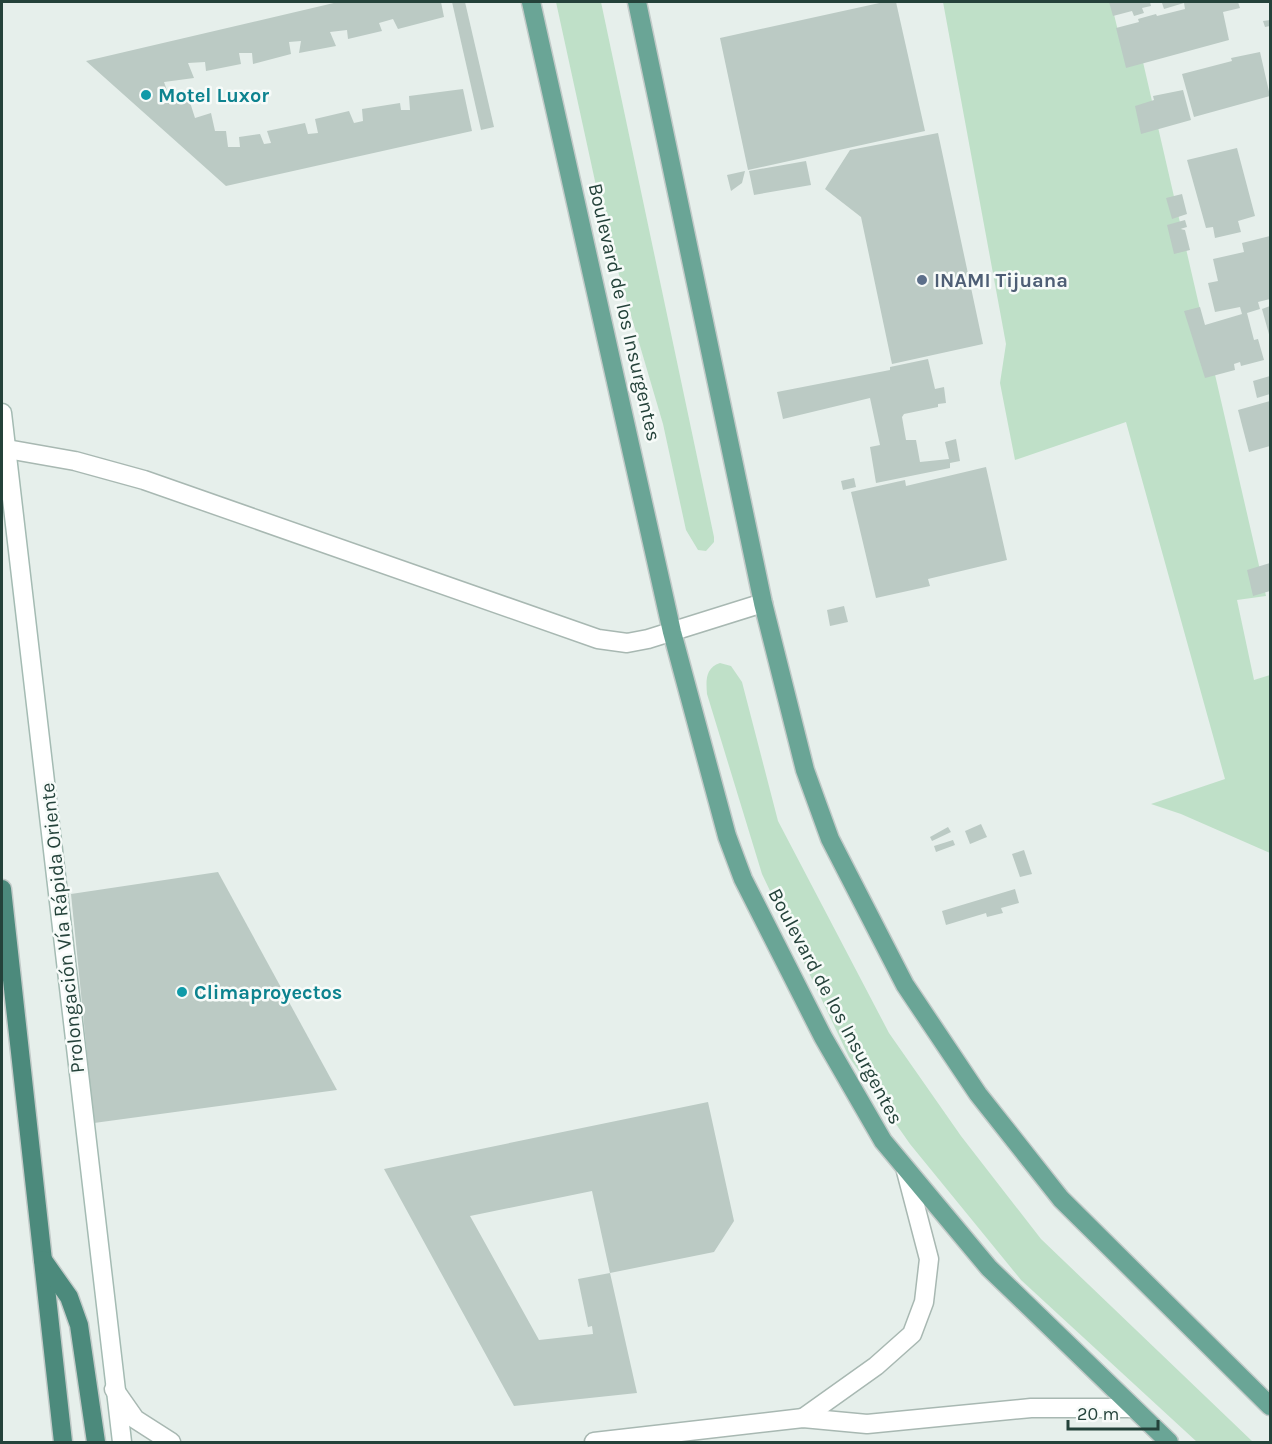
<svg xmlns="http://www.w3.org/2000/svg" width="1272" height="1444" viewBox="0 0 1272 1444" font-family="Karla,sans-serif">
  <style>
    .green { fill: #bfe0c8 }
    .building { fill: #bbcac4 }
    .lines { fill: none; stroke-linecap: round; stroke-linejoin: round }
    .service-casing { stroke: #a8b8b2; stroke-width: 21 }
    .tertiary-casing { stroke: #a8b8b2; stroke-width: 21 }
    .secondary-casing { stroke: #a4bbb3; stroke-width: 21 }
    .primary-casing { stroke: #c2cac8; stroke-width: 21 }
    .trunk-casing { stroke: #c2cac8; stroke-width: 21 }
    .service { stroke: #fff; stroke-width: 18 }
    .tertiary { stroke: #fff; stroke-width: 18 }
    .secondary { stroke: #fff; stroke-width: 18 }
    .primary { stroke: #6aa596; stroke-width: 18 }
    .trunk { stroke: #4c8a7c; stroke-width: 18 }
    .culture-dot { fill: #0f9aa8; stroke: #f7fbf9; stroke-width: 2 }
    .service-dot { fill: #5c6f8a; stroke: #f7fbf9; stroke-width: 2 }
    .labels { text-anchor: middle; stroke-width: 5; stroke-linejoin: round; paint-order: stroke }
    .culture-label { font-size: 20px; font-weight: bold; fill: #0d838f; stroke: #f7fbf9; text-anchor: start }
    .service-label { font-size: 20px; font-weight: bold; fill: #4e5e75; stroke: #f7fbf9; text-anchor: start }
    .street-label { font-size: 20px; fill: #24423a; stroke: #f7fbf9 }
  </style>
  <rect width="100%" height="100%" fill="#e6efeb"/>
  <g class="green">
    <path d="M556 2H601L714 537V542L706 551 698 550 686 530 663 424 605 227Z"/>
    <path d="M943 2H1111L1119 35 1137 36 1266 596 1237 600 1254 680 1270 675V853L1181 814 1151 804 1225 779 1126 422 1015 460 1000 383 1006 344Z"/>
    <path d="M720 663 731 666 742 682 778 821 889 1033 961 1136 1041 1239 1253 1442H1197L1021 1280 910 1144 849 1057 762 874 707 694C706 681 705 668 720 663Z"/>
  </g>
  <g class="building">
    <path d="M338 2H441L444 17 398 29 393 19 379 23 382 31 348 39 347 30 330 32 336 46 299 53 301 41 289 42 291 54 253 64 252 53H239L241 64 206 71 205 62 188 63 194 78 164 82 169 96 187 93 195 118 211 113 215 131H226L228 147H240L239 137 260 134 264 144 271 143 267 131 305 123 308 134 318 133 315 119 349 111 354 123 363 121 362 109 400 103 401 110H410L409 96 463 89 472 131 226 186 86 61Z"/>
    <path d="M452 2H465L494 127 481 130Z"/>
    <path d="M884 2H896L925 131 748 170 720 38Z"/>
    <path d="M1109 2H1150L1151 6 1142 8 1144 13 1134 16 1132 11 1113 16Z"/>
    <path d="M1168 2H1238L1240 8 1223 12 1229 40 1126 68 1116 28 1139 22 1138 19 1156 14 1157 16 1185 9 1184 3 1164 9 1162 3Z"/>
    <path d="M1270 20V26L1265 27 1263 21Z"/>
    <path d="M1260 52 1270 96 1194 117 1182 74 1232 61 1231 58Z"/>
    <path d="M1183 90 1191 120 1141 134 1135 106 1154 100 1153 96Z"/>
    <path d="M938 133 983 344 892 364 861 217 825 189 850 150Z"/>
    <path d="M1237 148 1255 216 1238 221 1241 232 1215 238 1213 227 1206 228 1187 160Z"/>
    <path d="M806 161 811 185 754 195 749 171Z"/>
    <path d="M745 171 742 183 731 191 727 175Z"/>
    <path d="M1182 194 1187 214 1172 219 1166 198Z"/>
    <path d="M1185 220 1187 227 1180 229 1185 230 1190 250 1174 254 1167 225Z"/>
    <path d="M1270 236V299L1258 302 1260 309 1247 313 1254 340 1258 339 1264 360 1241 366 1240 362 1234 364 1235 370 1205 378 1184 311 1200 307 1205 325 1242 314 1240 307 1215 312 1208 283 1218 281 1213 259 1244 252 1242 243Z"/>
    <path d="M1270 306V338L1262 309Z"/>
    <path d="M928 359 935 389 944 387 946 403 938 404V407L904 414 902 417 906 440H916L920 462 949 459 945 442 956 439 960 461 950 463V468L876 483 870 447 880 445 870 398 783 419 777 392 890 370V367Z"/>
    <path d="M1270 376V394L1257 398 1253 381Z"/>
    <path d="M1270 401V446L1249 452 1238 410Z"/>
    <path d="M986 467 1007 560 928 579 930 586 876 598 851 492 905 480 906 486Z"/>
    <path d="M854 478 856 487 843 490 841 481Z"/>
    <path d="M1270 563V591L1253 596 1247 570Z"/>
    <path d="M844 606 848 622 830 626 827 610Z"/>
    <path d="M981 824 987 837 970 844 965 831Z"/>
    <path d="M948 827 951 832 932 841 930 837Z"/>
    <path d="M953 840 955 845 936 852 934 846Z"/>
    <path d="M1024 850 1032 874 1020 877 1012 854Z"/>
    <path d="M218 872 337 1090 94 1123 71 894Z"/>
    <path d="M1015 889 1019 903 1001 908 1003 913 987 917 986 913 946 925 942 911Z"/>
    <path d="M708 1102 734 1221 714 1252 610 1273 592 1191 470 1216 539 1340 593 1334 592 1326 588 1327 578 1279 610 1273 637 1393 514 1406 384 1169Z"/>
  </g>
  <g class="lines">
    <g class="service-casing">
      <path id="service" d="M7 449 75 461 144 480 598 639 627 643 648 639 763 603"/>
    </g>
    <g class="tertiary-casing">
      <g id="tertiary">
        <path d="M114 1389 135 1419 171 1442"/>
        <path d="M803 1418 876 1366 912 1334 924 1302 929 1259 906 1171"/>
        <path d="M594 1442 803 1418 867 1424 1031 1408H1131"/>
      </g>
    </g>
    <g class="secondary-casing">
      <path id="secondary" d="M2 413 122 1442"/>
    </g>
    <g class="primary-casing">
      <g id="primary">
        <path d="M531 2 672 632 727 836 743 879 823 1037 883 1141 989 1268 1169 1442"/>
        <path d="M637 2 763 603 805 770 830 839 905 985 978 1094 1061 1199 1270 1406"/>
      </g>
    </g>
    <g class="trunk-casing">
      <g id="trunk">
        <path d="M2 889 63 1442"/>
        <path d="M43 1260 69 1297 79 1325 96 1442"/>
      </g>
    </g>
    <use href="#service" class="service"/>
    <use href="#tertiary" class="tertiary"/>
    <use href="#secondary" class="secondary"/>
    <use href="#primary" class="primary"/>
    <use href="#trunk" class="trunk"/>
  </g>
  <g class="culture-dot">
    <circle cx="146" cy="95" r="6"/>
    <circle cx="182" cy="992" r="6"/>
  </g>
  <circle class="service-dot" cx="922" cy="280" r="6"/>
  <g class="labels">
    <g class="culture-label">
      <text x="158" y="102">Motel Luxor</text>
      <text x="194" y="999">Climaproyectos</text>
    </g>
    <g class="service-label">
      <text x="934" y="287">INAMI Tijuana</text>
    </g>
    <g class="street-label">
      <text transform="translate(625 312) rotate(77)" y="7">Boulevard de los Insurgentes</text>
      <text transform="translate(62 928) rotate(-96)" y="7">Prolongación Vía Rápida Oriente</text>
      <text transform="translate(836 1006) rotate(62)" y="7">Boulevard de los Insurgentes</text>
    </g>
  </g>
  <rect width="1272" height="1444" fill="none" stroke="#24423a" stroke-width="6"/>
  <path d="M1068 1420v9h90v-9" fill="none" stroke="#24423a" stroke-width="3"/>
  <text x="1077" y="1420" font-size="18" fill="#24423a" stroke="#f7fbf9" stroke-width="4.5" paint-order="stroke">20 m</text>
</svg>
